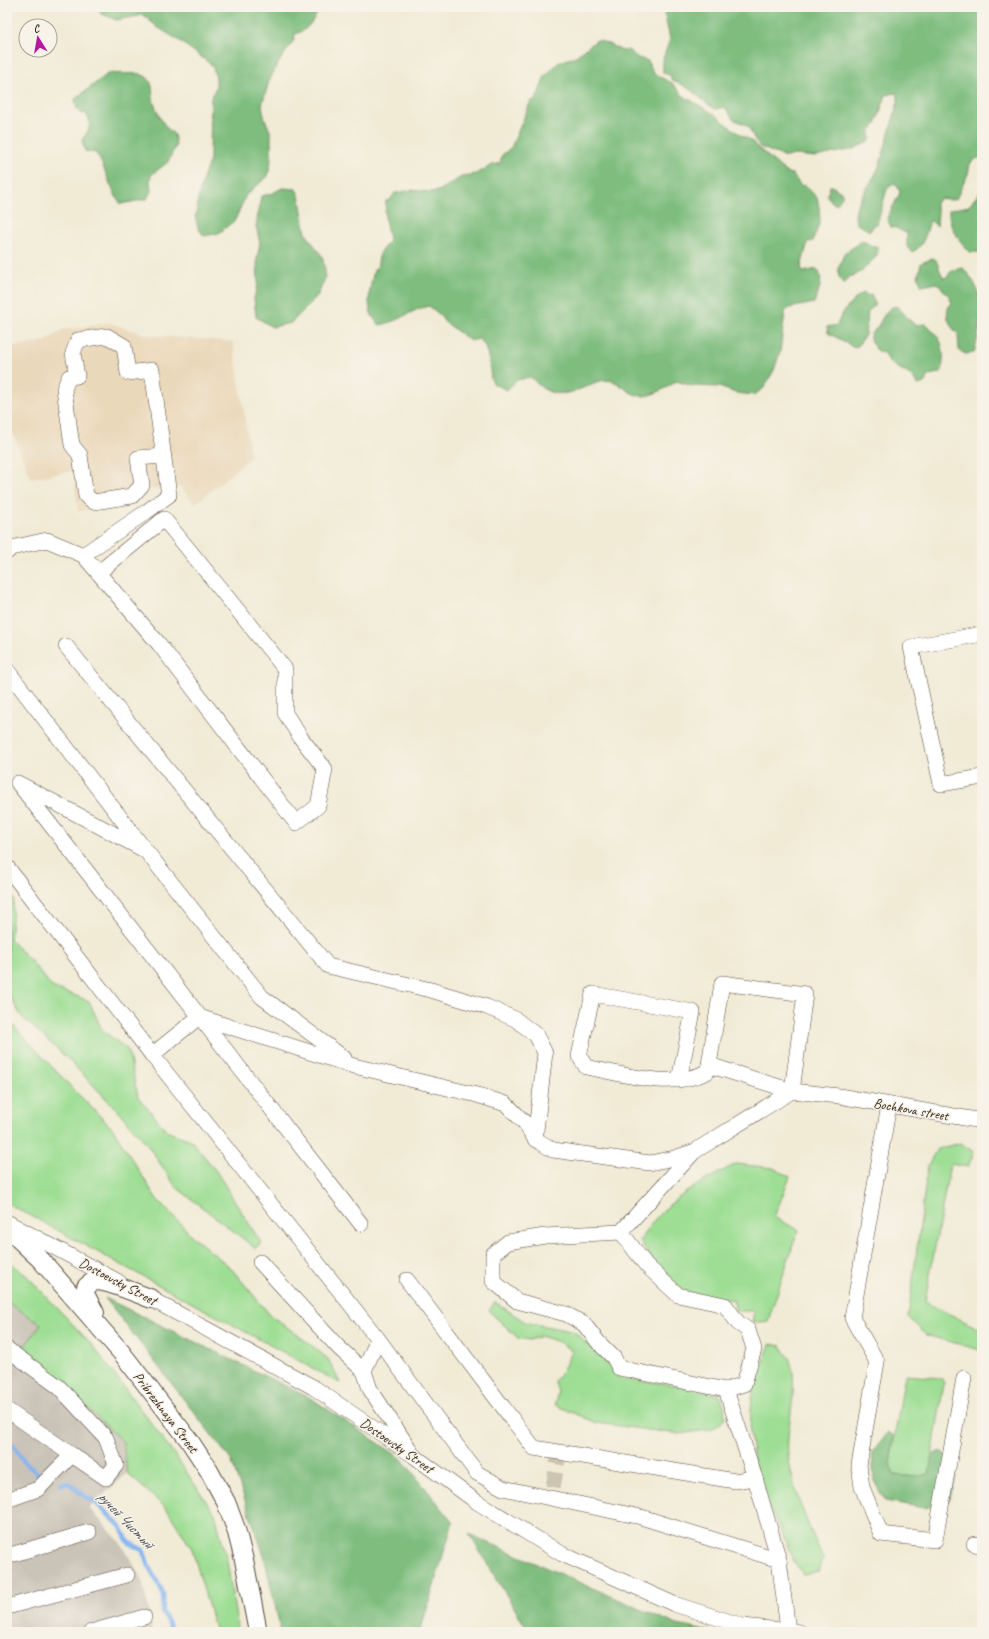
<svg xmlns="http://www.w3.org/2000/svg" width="989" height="1639" viewBox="0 0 989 1639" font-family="Caveat,sans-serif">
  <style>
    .built { fill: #ead8ba }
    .industrial { fill: #cac3b8 }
    .green { fill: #9ede94; stroke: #6c8459 }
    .forest { fill: #7ebd7e; stroke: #5c744e }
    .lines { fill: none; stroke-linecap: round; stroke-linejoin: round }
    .stream { stroke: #86b5f1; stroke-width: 4.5 }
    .minor-tunnel { stroke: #cdc4b1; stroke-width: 15; stroke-dasharray: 15 8; stroke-linecap: butt }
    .minor-casing { stroke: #56473a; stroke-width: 16 }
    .major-casing { stroke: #56473a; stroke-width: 20 }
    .minor { stroke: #fff; stroke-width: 15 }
    .major { stroke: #fff; stroke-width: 18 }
    .labels { text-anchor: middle; stroke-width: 3; stroke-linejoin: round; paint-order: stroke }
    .street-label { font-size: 14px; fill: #3b2a1e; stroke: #f7f3e8 }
    .water-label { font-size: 15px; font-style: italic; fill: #52545d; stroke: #f7f3e8 }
  </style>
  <rect width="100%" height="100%" fill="#f7f3e8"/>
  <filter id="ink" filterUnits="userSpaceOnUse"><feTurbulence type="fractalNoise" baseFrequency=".025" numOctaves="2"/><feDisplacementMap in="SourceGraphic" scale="8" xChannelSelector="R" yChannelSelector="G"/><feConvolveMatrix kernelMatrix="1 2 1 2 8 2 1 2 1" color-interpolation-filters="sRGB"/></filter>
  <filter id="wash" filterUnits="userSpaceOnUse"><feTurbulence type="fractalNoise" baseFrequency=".012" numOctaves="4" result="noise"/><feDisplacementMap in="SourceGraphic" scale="16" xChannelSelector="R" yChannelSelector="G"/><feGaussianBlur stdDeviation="0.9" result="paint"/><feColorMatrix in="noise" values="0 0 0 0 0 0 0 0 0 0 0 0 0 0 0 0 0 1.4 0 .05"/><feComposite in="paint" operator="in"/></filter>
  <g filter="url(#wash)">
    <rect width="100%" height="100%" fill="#f1ebd6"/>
    <path class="built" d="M108 323 149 335 233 342 251 457 195 504 180 487 144 490 133 504 78 511 73 471 31 478 10 427H7V347L46 341 62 330Z"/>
    <path class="industrial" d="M7 1302 41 1324 24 1347 123 1442 127 1473 89 1508 119 1541 141 1576 150 1616 152 1632H7Z"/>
    <g class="green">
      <path d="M7 890 14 900 10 940 30 960 52 987 89 1001 102 1030 128 1050 138 1097 168 1132 191 1140 216 1171 261 1243 255 1248 176 1187 147 1144 121 1114 67 1058 21 1016 7 991Z"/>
      <path d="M7 1019 72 1088 113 1129 156 1198 193 1237 230 1267 270 1315 306 1341 328 1359 340 1383 7 1203Z"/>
      <path d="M960 1143 974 1152 968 1167 950 1164 925 1302 982 1330V1343L980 1350 926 1335 908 1317 928 1165 937 1149Z"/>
      <path d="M736 1164 773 1168 790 1177 774 1217 798 1230 768 1321 752 1323 754 1311H736L733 1300 681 1291 658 1268 640 1241C660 1203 699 1183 736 1164Z"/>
      <path d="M7 1260 27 1276 93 1346 174 1454 215 1514 227 1560 238 1632H216L192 1549 166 1508 127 1473 123 1442 24 1347 41 1324 7 1302Z"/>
      <path d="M495 1302 525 1322 575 1332 583 1341 594 1348 619 1378 675 1385 719 1395 724 1405 725 1419 713 1429 679 1434 597 1423 555 1405 558 1391 554 1381 563 1370 572 1351 559 1342 541 1336 529 1340 518 1338 489 1311Z"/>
      <path d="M770 1344 781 1346C784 1350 787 1354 789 1358 801 1384 785 1426 788 1455 793 1492 808 1525 823 1558L819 1572 803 1574 793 1560 780 1528 758 1488 750 1432 751 1409 753 1391Z"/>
      <path d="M905 1375 941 1378 944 1383 929 1474 917 1477 894 1475 890 1464Z"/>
    </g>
    <g class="forest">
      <path d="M97 7H320C315 18 308 31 295 34L294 40 280 60 269 81 262 105 264 116 271 134V161L268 176 246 195 235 220 219 233 204 236 198 228 195 215 197 214 198 199 204 175 210 160 211 98 216 87V78L212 65 177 39 157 27 144 15 116 20 105 15H102Z"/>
      <path d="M663 7H982V157L975 159 970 164 968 174 956 199 951 200 940 198 936 203V209L938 212 937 226 930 220C927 230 923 250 911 252L907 247V232H904L894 227H891L887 218 900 193 898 187 894 184 890 185 887 189 877 224 874 225 870 231 857 224C856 222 855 218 855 215 856 199 875 180 880 164L898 102V96L896 93 886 95 876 124 870 131V141L854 149 815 157 795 155 785 157 760 147 755 140 748 126 733 119 725 107 715 109C700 100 690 85 672 81L670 75 663 73V59L670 39Z"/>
      <path d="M597 40 609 44 622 51 628 50 638 58 648 61 654 74 672 83 682 95 714 114 742 136 751 140 756 146 787 173 792 174 801 186 805 185 817 198 819 207 820 221 813 241 808 242 801 267 803 272 817 269C825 280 818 292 814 303L789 308 785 312 780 352 774 370 764 388 754 395 736 393 719 387 692 386 677 381C667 387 653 397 641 396 628 395 619 379 605 380 598 381 591 384 585 387 563 397 547 397 531 377L517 380 507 390 494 384 491 379 489 360 485 346 479 339 470 341 444 321 439 314 429 306C412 309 398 322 380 325 362 311 371 288 374 269L377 268 380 252 388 243 389 239 385 218 386 201 390 200 395 193 412 190 429 192 439 191 463 176 476 174 492 165 500 163 502 155 511 148 531 101 536 100 545 76 558 63 576 56Z"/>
      <path d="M109 73C116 74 135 73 140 74 156 79 151 92 154 103 158 114 164 128 174 134L176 145 168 162 151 175 150 181 151 191 147 199 121 204C109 188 106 168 96 153L85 151 82 140C90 129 92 127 86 113L82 114 77 109 75 99Z"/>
      <path d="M830 186H832L842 193V197L837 204H834L827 196Z"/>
      <path d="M282 188 296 189 299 195 306 234 322 256 325 270V278L318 295 291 323 272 327 256 317 254 298 258 284 257 259 260 243 256 226 261 196 271 194Z"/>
      <path d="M982 189V252H969C959 239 948 228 949 210L969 206Z"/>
      <path d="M861 240 874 247 877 246C879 255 876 257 870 263 862 271 859 275 848 277L845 283H843L839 277 838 269 845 252 854 247Z"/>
      <path d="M934 258 936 260 943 278 947 277 952 270 963 268C989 296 982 319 974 353L965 354 959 350 958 334C950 327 942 312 952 303L949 296 937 283 922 286 918 277 921 263Z"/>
      <path d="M863 293 867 296 871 295 875 304 868 312 865 335 858 346 852 347 847 343 828 333 827 327 837 325C842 312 851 301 863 293Z"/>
      <path d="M896 306C904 312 908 320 915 325L925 324C943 338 945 348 942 370L939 373 928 375 925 383 918 385 912 376 890 363 885 354 876 350C874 346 869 340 870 336 871 332 876 330 878 326 883 318 886 308 896 306Z"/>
      <path d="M105 1298 312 1399 401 1458 453 1522 420 1632H281L264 1555 231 1460Z"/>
      <path d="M888 1432 894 1436 890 1464 894 1475 917 1477 929 1474 932 1455 941 1451 956 1461 955 1480 949 1501 925 1508 885 1501 874 1481 872 1452Z"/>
      <path d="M469 1534 677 1625 711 1632H529Z"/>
    </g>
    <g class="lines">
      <g class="stream">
        <path d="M7 1443 15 1447 25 1463 41 1476"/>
        <path d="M61 1484 69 1483 84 1496 95 1502 111 1517 121 1527 128 1542 143 1550C146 1557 148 1565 151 1571 161 1589 166 1591 162 1612L169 1624 171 1632"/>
      </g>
    </g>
  </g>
  <g filter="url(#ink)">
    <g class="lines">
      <path class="minor-tunnel" d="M553 1487 558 1459"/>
      <g class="minor-casing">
        <g id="minor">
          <path d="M7 552 11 548 47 540 83 555 159 644 296 823 318 806 325 769 301 738 285 713V669L164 519 98 573"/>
          <path d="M83 555 146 512 169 495 168 488 152 370 128 373 124 346 107 336 78 340 73 353 77 376 69 377 64 389 72 445 80 455 86 496 94 502 132 496 142 485 138 458 163 456"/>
          <path d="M982 634 911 647 941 784 982 777"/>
          <path d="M66 646 328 966 431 990 487 1007 515 1019 536 1035 545 1053 535 1139"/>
          <path d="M7 670 146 851 18 783 361 1224"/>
          <path d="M146 851 262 997 344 1058"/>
          <path d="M7 867 152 1055 199 1017 354 1066 477 1095 506 1104 525 1123 535 1139 553 1150 650 1163 674 1158 695 1151 792 1091"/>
          <path d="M152 1055 378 1339 477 1473 503 1488 641 1517 779 1560"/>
          <path d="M709 1065 722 983 805 994 792 1091"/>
          <path d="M679 1080 693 1012 593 994 579 1056 586 1067C623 1074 670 1090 707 1072L709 1065 792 1091 839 1096 982 1121"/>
          <path d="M889 1105 852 1318 877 1362 859 1465 862 1487 881 1534 935 1540 964 1378"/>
          <path d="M692 1154 621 1232 545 1236 508 1242 493 1254V1281L517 1301 566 1314 584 1324 598 1342 614 1358 619 1368 726 1390 755 1478"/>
          <path d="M7 1222 119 1282"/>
          <path d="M621 1232 646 1265 678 1295 725 1305 738 1323 748 1330 754 1349 744 1384 726 1390"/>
          <path d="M260 1262 338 1347 364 1371"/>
          <path d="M407 1280 534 1448 735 1481 755 1478 779 1560 788 1630"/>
          <path d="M142 1294 313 1387 414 1456 477 1502 562 1554 674 1604 743 1626 799 1632"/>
          <path d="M378 1339 364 1371 370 1389 410 1450"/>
          <path d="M7 1349 59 1387 106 1438 116 1465 106 1478 72 1455"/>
          <path d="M7 1410 72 1455 38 1489 7 1500"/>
          <path d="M974 1544 982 1545"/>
          <path d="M7 1556 89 1532"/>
          <path d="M7 1607 127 1575"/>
          <path d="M91 1632 144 1617"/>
        </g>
      </g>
      <g class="major-casing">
        <g id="major">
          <path d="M7 1228 41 1260 121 1352 189 1440 208 1469 226 1502 236 1529 244 1560 258 1632"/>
          <path d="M95 1313 85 1294 86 1287C90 1284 92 1281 97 1281 111 1282 138 1294 152 1299"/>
        </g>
      </g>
      <use href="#minor" class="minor"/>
      <use href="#major" class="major"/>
    </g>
  </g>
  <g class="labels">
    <g class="street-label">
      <text transform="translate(911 1109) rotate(10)" y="5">Bochkova street</text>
      <text transform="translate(118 1281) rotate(28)" y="5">Dostoevsky Street</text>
      <text transform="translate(166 1412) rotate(53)" y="5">Pribrezhnaya Street</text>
      <text transform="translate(397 1445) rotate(35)" y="5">Dostoevsky Street</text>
    </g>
    <g class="water-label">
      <text transform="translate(126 1520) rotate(46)" y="5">ручей Чистый</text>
    </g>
  </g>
  <rect width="989" height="1639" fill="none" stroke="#f7f3e8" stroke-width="24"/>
  <g transform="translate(38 38) rotate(349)"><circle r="19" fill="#f7f3e8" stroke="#aca397"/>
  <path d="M0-3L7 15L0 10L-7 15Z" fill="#b5179e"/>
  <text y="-6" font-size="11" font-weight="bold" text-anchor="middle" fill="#3b2a1e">С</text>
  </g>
</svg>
